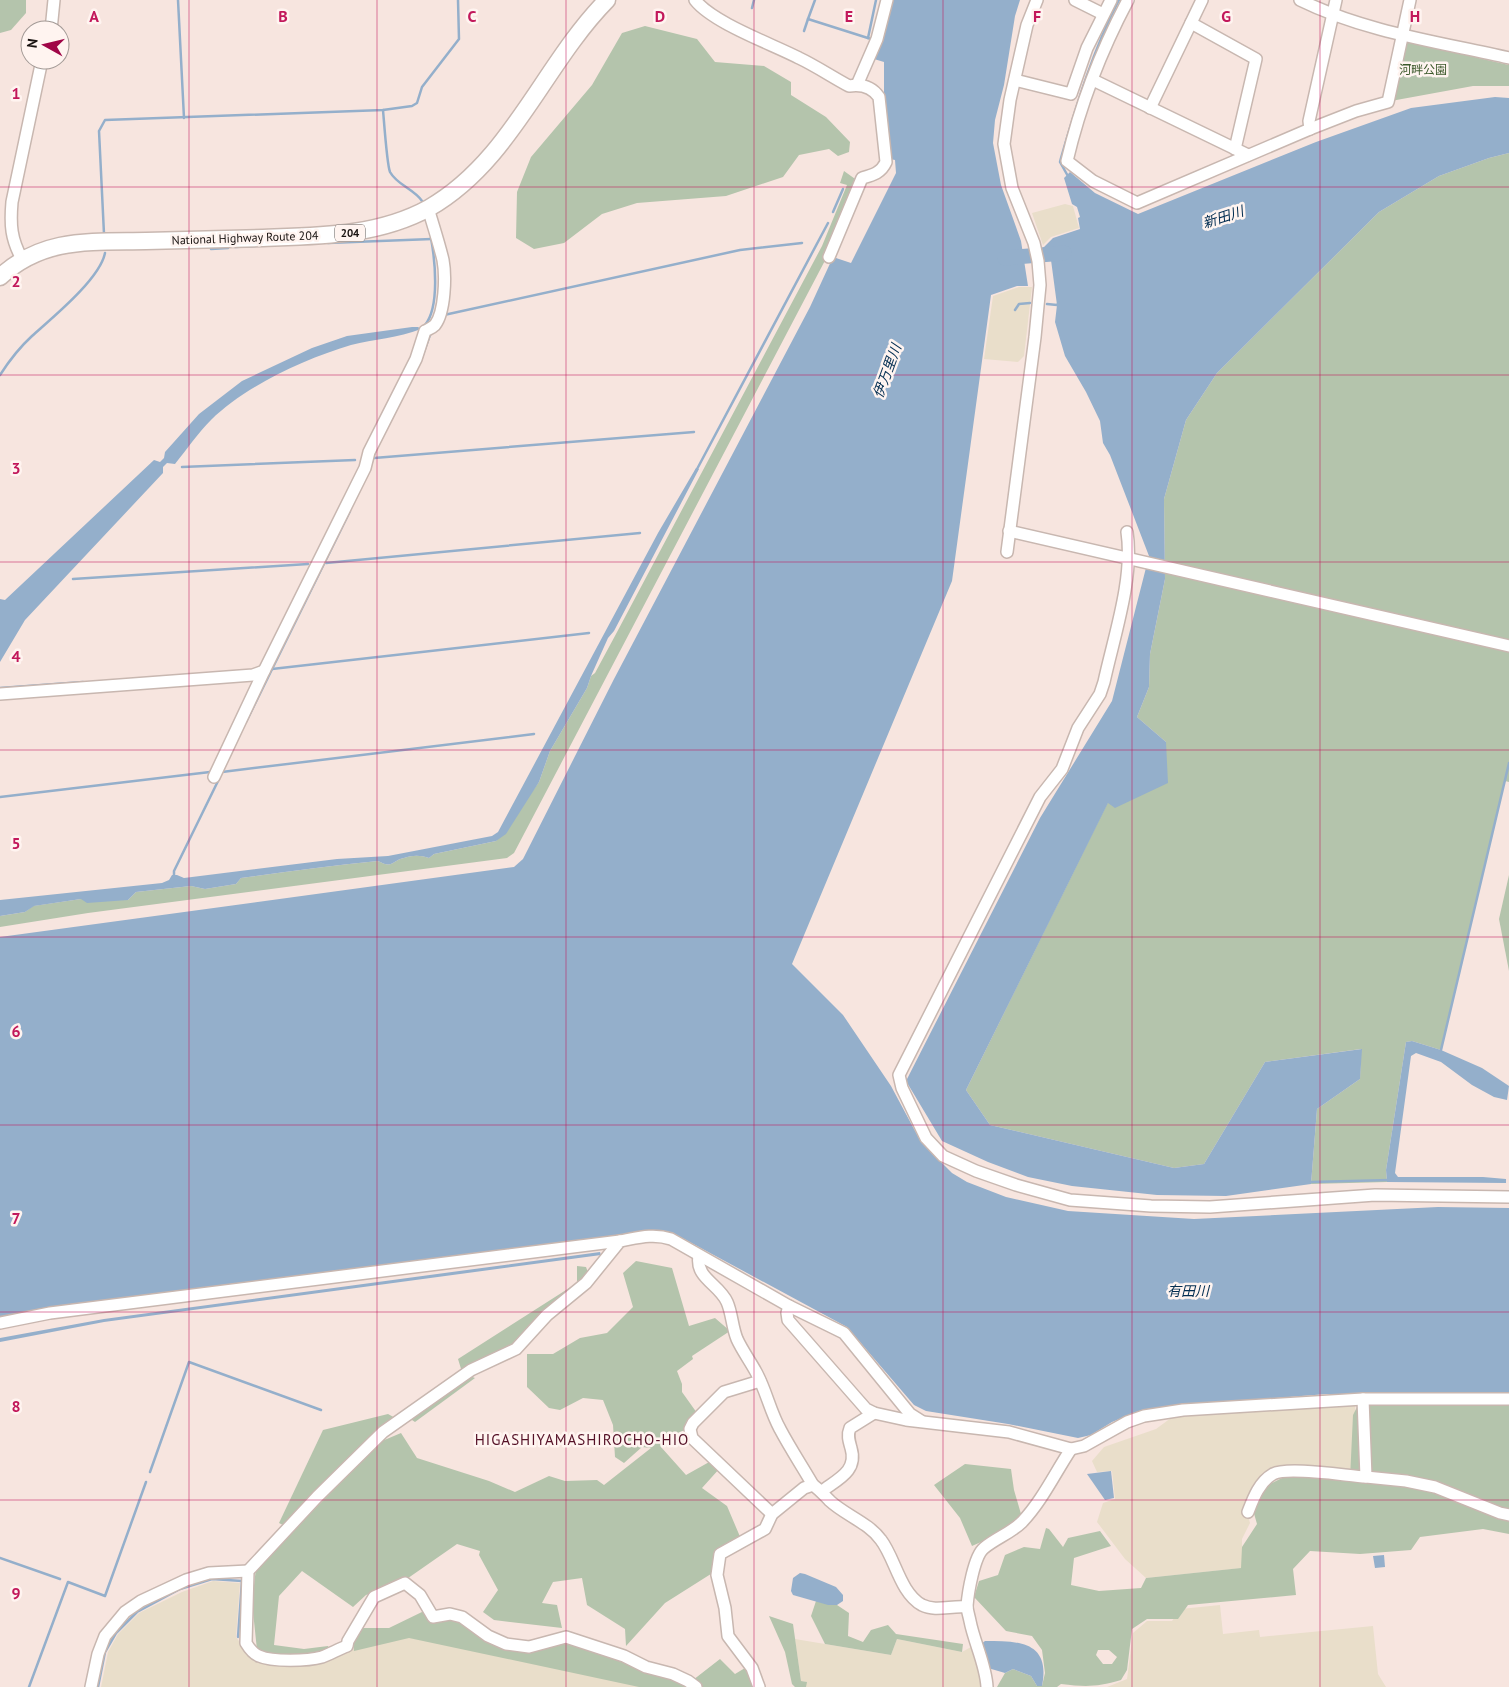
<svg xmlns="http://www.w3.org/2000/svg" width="1509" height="1687" viewBox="0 0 1509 1687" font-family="'PT Sans','Noto Sans JP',sans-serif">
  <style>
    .industrial { fill: #e9deca }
    .green { fill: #b4c4ac; fill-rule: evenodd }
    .water { fill: #94afcb }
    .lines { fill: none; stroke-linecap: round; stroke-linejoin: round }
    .stream { stroke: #94afcb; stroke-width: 2.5 }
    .river { stroke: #94afcb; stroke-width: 15 }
    .minor-casing { stroke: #c8b7b0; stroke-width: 14 }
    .highway-casing { stroke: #c8b7b0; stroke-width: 19 }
    .minor { stroke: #fff; stroke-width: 11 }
    .highway { stroke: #fff; stroke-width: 16 }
    .grid { fill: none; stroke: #c2185b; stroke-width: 1; stroke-opacity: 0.55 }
    .labels { text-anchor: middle; stroke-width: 5; stroke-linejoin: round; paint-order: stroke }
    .shield { fill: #fff4f0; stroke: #5d5653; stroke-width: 1 }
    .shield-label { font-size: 11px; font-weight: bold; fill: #181210 }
    .park-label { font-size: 12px; fill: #3b582a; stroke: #fff4f0 }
    .street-label { font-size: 12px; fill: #181210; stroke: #fff4f0 }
    .water-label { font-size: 14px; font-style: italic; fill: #022d51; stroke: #fff4f0 }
    .quarter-label { font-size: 15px; letter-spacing: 1px; fill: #551127; stroke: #fff4f0 }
    .grid-label { font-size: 16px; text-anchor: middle; font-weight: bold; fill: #c2185b; stroke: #fff4f0; stroke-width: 5; stroke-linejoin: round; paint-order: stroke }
  </style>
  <rect width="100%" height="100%" fill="#f7e5df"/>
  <g class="industrial">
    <path d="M1065 204 1073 206 1079 228 1051 237 1043 245 1032 213Z"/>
    <path d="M1019 287H1032L1024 356 1018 362 984 359 993 296Z"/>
    <path d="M1355 1404 1359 1471 1288 1466 1245 1506 1250 1523 1242 1539V1568L1146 1578 1125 1559 1097 1522 1103 1503 1115 1499 1112 1471 1097 1472 1092 1461 1104 1447 1156 1429 1175 1415Z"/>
    <path d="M213 1581 240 1583 236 1637 253 1660 311 1661 409 1634 663 1687H101L108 1652 118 1634 139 1613 182 1592Z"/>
    <path d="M1220 1605 1223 1634 1259 1630 1260 1637 1373 1626 1378 1674 1386 1687H1107L1127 1679 1133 1633 1147 1621H1172L1181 1609Z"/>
    <path d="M795 1639 891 1655 897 1639 962 1652 971 1647 982 1680V1687H806V1682L801 1681Z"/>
  </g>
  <g class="green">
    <path d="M0 0H26V13L11 30 0 33Z"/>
    <path d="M645 26 697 39 715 62 764 66 791 82V95L826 117 850 142 849 152 838 156 829 149 799 155 783 177 726 196 637 203 602 214 564 243 534 249 516 238 517 192 531 157 592 85 622 33Z"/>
    <path d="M1405 41 1509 65V86H1473L1391 101Z"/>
    <path d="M1509 153V782L1505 781 1441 1050 1412 1041 1406 1042 1386 1170 1387 1182 1311 1184 1317 1109 1360 1079 1361 1049 1265 1062 1204 1164 1174 1168 990 1125 966 1090 1108 802 1166 742 1137 717 1149 687 1150 654 1165 579 1164 499 1186 420 1217 373 1379 212 1439 176 1489 158Z"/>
    <path d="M844 171 858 181 830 251 514 853 507 858 88 913 0 927V916L25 912 33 906 81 899 128 900 136 892 191 886 205 889 236 884 241 878C287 872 332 865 378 861 393 869 391 861 404 858 413 855 420 855 429 858L434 854 496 841 539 782 550 751 587 688 591 676 595 673 616 634 822 246 847 185 840 183Z"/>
    <path d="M1509 875V971L1499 919Z"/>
    <path d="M636 1261 672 1268 689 1326 715 1318 730 1331 692 1356 693 1359 677 1371 682 1384V1392L697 1413 685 1430 665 1438 661 1447 686 1475 711 1461 720 1468 702 1488 727 1506 741 1539 717 1552 714 1572 665 1603 626 1646 625 1629 587 1605 582 1578 553 1582 542 1603 557 1605 562 1628 494 1620 483 1612 498 1590 479 1555 480 1551 457 1544 401 1583 366 1595 353 1607 302 1571 279 1596 274 1645 304 1649 328 1646 329 1649 320 1655H267L257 1650 252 1602 256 1568 382 1441 401 1433 417 1458 489 1481 515 1492 549 1476 565 1481 597 1480 604 1485 651 1448 642 1447 624 1463 615 1457 613 1425 603 1400 583 1398 560 1410 549 1408 527 1387V1354H553L580 1338 607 1333 633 1307 623 1273Z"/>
    <path d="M577 1266 586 1267 589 1275 511 1349 462 1372 458 1359 577 1283Z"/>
    <path d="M470 1376 475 1378 415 1422 409 1418Z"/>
    <path d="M1358 1405 1509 1406V1534L1483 1529 1420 1537 1411 1550 1360 1554 1310 1551 1293 1569 1296 1595 1188 1605 1178 1619H1147L1132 1629 1127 1670 1121 1680C1097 1687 1086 1687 1061 1684L1057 1687H997L1005 1673 1013 1669 1031 1676 1037 1686H1042L1045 1673 1042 1650 1032 1636 1006 1631 974 1597 979 1581 998 1575 1005 1555 1024 1547 1040 1549 1046 1528 1049 1529 1063 1547 1068 1538 1100 1531 1111 1546 1074 1558 1071 1585 1099 1591 1141 1588 1146 1578 1241 1568 1242 1547 1257 1524 1253 1510 1268 1485 1286 1476 1350 1479 1353 1415ZM1098 1650H1109L1117 1657 1112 1664H1103L1096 1655Z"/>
    <path d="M388 1414 397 1419 285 1526 279 1523 323 1430Z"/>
    <path d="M965 1464 1011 1469 1014 1490 1021 1514 1006 1531 972 1546 960 1518 934 1485Z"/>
    <path d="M816 1601 837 1605 849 1613 848 1636 863 1642 871 1630 888 1625 896 1634 963 1644 962 1652 897 1639 891 1655 825 1644 811 1616Z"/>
    <path d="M424 1611 451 1616 523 1651 566 1641 686 1685 688 1687H639L409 1638 354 1651 353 1642 363 1628H389Z"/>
    <path d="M769 1616 793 1624 801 1681 807 1682 806 1687H795L792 1684 785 1652Z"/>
    <path d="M720 1659 735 1674 745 1668 753 1687H701L693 1680Z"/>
  </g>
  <g class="water">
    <path d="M892 0H1020L1015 16 1004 85 995 120 993 143 1001 185 1021 241 1028 286H1017L991 295 952 581 792 964 843 1015 891 1086 921 1142 952 1173 967 1182 1006 1197 1068 1211 1194 1219 1438 1207 1509 1208V1395L1327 1394 1173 1406 1139 1411 1112 1422 1091 1435 1078 1438 1008 1424 926 1411 914 1405 847 1327 673 1233 657 1230 50 1308 0 1319V937L514 867 523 859 614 679 810 307 833 257 851 263 896 173 895 160 890 159 884 104V62L874 59 886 29Z"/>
    <path d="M1495 97 1509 98V153L1489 158 1439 176 1379 212 1217 373 1186 420 1164 499 1165 579 1150 654 1149 687 1137 717 1166 742 1168 783 1115 808 1108 803 966 1090 990 1125 1174 1168 1204 1164 1265 1062 1362 1049 1360 1079 1317 1109 1311 1184 1226 1196 1157 1195 1072 1186 1028 1177 988 1162 942 1141 906 1081 1040 818 1112 701 1149 556 1110 455 1103 443 1100 421 1086 392 1065 356 1055 322 1057 305 1051 260 1047 261 1043 248 1053 238 1080 229 1078 218 1080 217 1077 207 1072 204 1064 178 1070 172 1095 193 1138 214 1316 142 1411 108Z"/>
    <path d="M412 327H418L421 329C398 338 374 339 351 345 304 359 246 386 211 420 198 433 187 449 175 464L167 463 163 467V473L25 620 0 662V599L5 600 154 460 160 462 164 458 165 452 199 414 242 381 312 348 347 336Z"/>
    <path d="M696 468 699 469 614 631 608 638 591 676 587 688 550 751 539 782 506 834 496 841 434 854 429 858C420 855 413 855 404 858 391 861 393 869 378 861 332 865 287 872 241 878L236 884 205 889 191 886 136 892 128 900 87 903 81 899 34 906 25 912 0 916V900L162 883 169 880 172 875H177L184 878 337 859 388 856 492 836 498 832 658 533Z"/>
    <path d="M1412 1041 1441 1050 1482 1068 1509 1086 1507 1100 1494 1097 1472 1085 1441 1062 1416 1053 1411 1056 1395 1173 1398 1177H1483L1506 1179V1183L1387 1182 1386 1170 1406 1042Z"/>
    <path d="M600 1252 601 1255 104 1322 0 1342V1338L104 1319Z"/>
    <path d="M1111 1471 1114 1498 1105 1500 1087 1474Z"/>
    <path d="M1384 1555 1385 1567 1375 1568 1373 1556Z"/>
    <path d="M800 1573 805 1574 836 1587 843 1595V1601L837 1605H828L793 1595 791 1591 793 1578Z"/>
    <path d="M985 1641C1018 1641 1051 1641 1042 1686H1037L1031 1676 1013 1669 1005 1673 988 1668 981 1644Z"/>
  </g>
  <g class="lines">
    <g class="stream">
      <path d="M178 0 184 118"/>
      <path d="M815 0 808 19 871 39"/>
      <path d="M752 8 754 0"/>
      <path d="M804 31 808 19"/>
      <path d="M868 38 876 0"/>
      <path d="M383 110C384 121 387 165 390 172 397 185 414 189 422 201"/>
      <path d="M1069 178 1060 162 1061 158C1077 104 1093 50 1119 0"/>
      <path d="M833 212 843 189"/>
      <path d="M104 234 99 131 105 120 383 110 412 106 417 103 422 87 459 39 458 0"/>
      <path d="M328 243 432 239"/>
      <path d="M235 247 256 246"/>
      <path d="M211 249 228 248"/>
      <path d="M1047 304 1057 305 1059 303"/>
      <path d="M1015 310 1019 304 1030 303"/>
      <path d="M444 315 740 250 802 243"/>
      <path d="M425 325C440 307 435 260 431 238"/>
      <path d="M421 360 431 332"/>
      <path d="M0 375C9 361 20 347 32 336 52 318 100 279 105 253"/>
      <path d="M374 458 694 432"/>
      <path d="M182 467 355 460"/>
      <path d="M370 468 375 452"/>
      <path d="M696 471 828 223"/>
      <path d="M326 563 640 533"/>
      <path d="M73 579 308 564"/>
      <path d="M272 669 589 633"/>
      <path d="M0 688 83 682"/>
      <path d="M246 722 350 511"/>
      <path d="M222 772 534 734"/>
      <path d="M0 797 210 772"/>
      <path d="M174 878V871L219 779"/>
      <path d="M1441 1050 1509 763"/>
      <path d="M1311 1182 1390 1180"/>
      <path d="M150 1472 189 1362 321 1410"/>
      <path d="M0 1558 60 1579"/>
      <path d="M29 1687 68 1582 105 1596 146 1482"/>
      <path d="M98 1687 105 1652 116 1633 137 1612 180 1589 212 1579 242 1581 238 1637"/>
    </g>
    <path class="river" d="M1005 258 1064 253"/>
    <g class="minor-casing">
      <g id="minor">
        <path d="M695 0C713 23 772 44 799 58 816 66 832 77 849 86 861 84 872 87 879 97L886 162C881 173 873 175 862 178L829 257"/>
        <path d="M1075 0 1103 14"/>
        <path d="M1128 0C1102 49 1080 106 1067 161L1093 181 1137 203 1310 129 1356 111 1388 102 1410 0"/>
        <path d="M1300 0C1365 32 1439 42 1509 58"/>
        <path d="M1191 23 1256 59 1235 149"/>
        <path d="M51 30 54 0"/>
        <path d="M1015 80 1071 94 1087 48 1111 0"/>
        <path d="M1093 80 1248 155"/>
        <path d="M857 85 877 39 887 0"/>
        <path d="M1150 108 1202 0"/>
        <path d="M1310 129 1309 121 1336 0"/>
        <path d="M22 259C11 239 10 225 12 202L42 60"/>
        <path d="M1009 531 1509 646"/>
        <path d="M1127 532C1134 578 1114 636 1104 682L1100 694 1078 728 1062 769 1040 797 899 1075 902 1088 926 1138 943 1156 976 1171 1016 1185 1070 1200 1151 1206 1210 1207 1375 1195 1509 1197"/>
        <path d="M1007 552 1035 337 1040 285 1038 261 1034 243 1012 188 1004 144 1010 100 1027 25 1037 0"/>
        <path d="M0 694 253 675 264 671"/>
        <path d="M214 777 264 671 365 468 369 452 416 359 425 331C429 329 432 328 435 325 445 312 446 276 443 260 439 243 433 225 428 208"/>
        <path d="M699 1256C695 1278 719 1284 727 1302 732 1313 732 1327 737 1339 742 1350 750 1361 756 1372 766 1390 770 1411 780 1429 790 1448 802 1466 813 1485 820 1490 824 1495 830 1501 845 1515 869 1523 881 1540 895 1558 900 1593 922 1605 936 1612 952 1605 967 1607"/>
        <path d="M789 1306 787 1313 788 1320 866 1409 874 1413 906 1420 1009 1432 1071 1449 1084 1446 1127 1422 1144 1416 1183 1410 1363 1399H1509"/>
        <path d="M0 1323 50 1313 620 1241"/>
        <path d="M760 1381 724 1392 693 1423 690 1429 692 1438 772 1514"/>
        <path d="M1363 1399 1366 1477 1406 1481 1435 1487 1500 1513 1509 1515"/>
        <path d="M822 1491C838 1479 858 1471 851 1448 849 1441 847 1435 850 1428L874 1413"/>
        <path d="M1248 1512C1253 1499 1259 1482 1273 1474 1288 1466 1347 1476 1366 1477"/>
        <path d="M91 1687 98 1654 105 1636 125 1612 141 1601 186 1580 209 1573 248 1571"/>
        <path d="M696 1687 688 1681 673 1674 646 1667 624 1656 566 1637 529 1647 506 1644 488 1636 462 1617 450 1614 433 1617 420 1595 405 1583 374 1597 348 1641 347 1646C339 1649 330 1654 322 1657 308 1661 272 1662 259 1656 253 1654 249 1648 246 1643L248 1571 317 1497 383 1432 471 1370 516 1349 547 1315 586 1283 620 1241C637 1238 653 1233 671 1239L789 1306 844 1333 910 1414 921 1421"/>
        <path d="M759 1687 752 1668 728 1636 725 1608 717 1575 720 1554 765 1529 772 1514 804 1488 813 1485"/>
        <path d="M987 1687C986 1665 974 1642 970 1621 969 1616 967 1610 967 1606 968 1593 974 1556 984 1548 996 1538 1011 1533 1022 1522 1042 1501 1055 1473 1071 1449"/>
      </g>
    </g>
    <g class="highway-casing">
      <path id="highway" d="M0 277C43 237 91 242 146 241 185 240 224 239 263 238 320 236 378 236 429 208 511 161 543 65 607 0"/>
    </g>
    <use href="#minor" class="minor"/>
    <use href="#highway" class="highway"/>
  </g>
  <path class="grid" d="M189 0V1687M377 0V1687M566 0V1687M754 0V1687M943 0V1687M1132 0V1687M1320 0V1687M0 187H1509M0 375H1509M0 562H1509M0 750H1509M0 937H1509M0 1125H1509M0 1312H1509M0 1500H1509"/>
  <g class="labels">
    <rect class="shield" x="335" y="224.5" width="30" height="17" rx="4"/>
    <g class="shield-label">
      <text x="350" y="237">204</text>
    </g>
    <g class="park-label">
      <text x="1423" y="74">河畔公園</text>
    </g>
    <g class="street-label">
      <text transform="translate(245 238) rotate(-2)" y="4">National Highway Route 204</text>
    </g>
    <g class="water-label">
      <text transform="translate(1223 217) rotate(-18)" y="5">新田川</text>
      <text transform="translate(887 371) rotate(-70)" y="5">伊万里川</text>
      <text x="1188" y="1296">有田川</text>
    </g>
    <g class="quarter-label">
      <text x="582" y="1445">HIGASHIYAMASHIROCHO-HIO</text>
    </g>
  </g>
  <g class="grid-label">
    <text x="94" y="22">A</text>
    <text x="283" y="22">B</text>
    <text x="472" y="22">C</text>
    <text x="660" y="22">D</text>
    <text x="849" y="22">E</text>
    <text x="1037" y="22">F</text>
    <text x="1226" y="22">G</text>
    <text x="1415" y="22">H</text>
    <text x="16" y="99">1</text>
    <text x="16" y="287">2</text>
    <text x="16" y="474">3</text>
    <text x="16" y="662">4</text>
    <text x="16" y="849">5</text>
    <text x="16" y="1037">6</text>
    <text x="16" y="1224">7</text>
    <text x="16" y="1412">8</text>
    <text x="16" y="1599">9</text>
  </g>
  <g transform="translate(45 45) rotate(278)"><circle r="24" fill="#fff4f0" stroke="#a39a96"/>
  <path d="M0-4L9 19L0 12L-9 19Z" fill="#a00547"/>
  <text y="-8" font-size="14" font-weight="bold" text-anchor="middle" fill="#181210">N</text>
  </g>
</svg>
